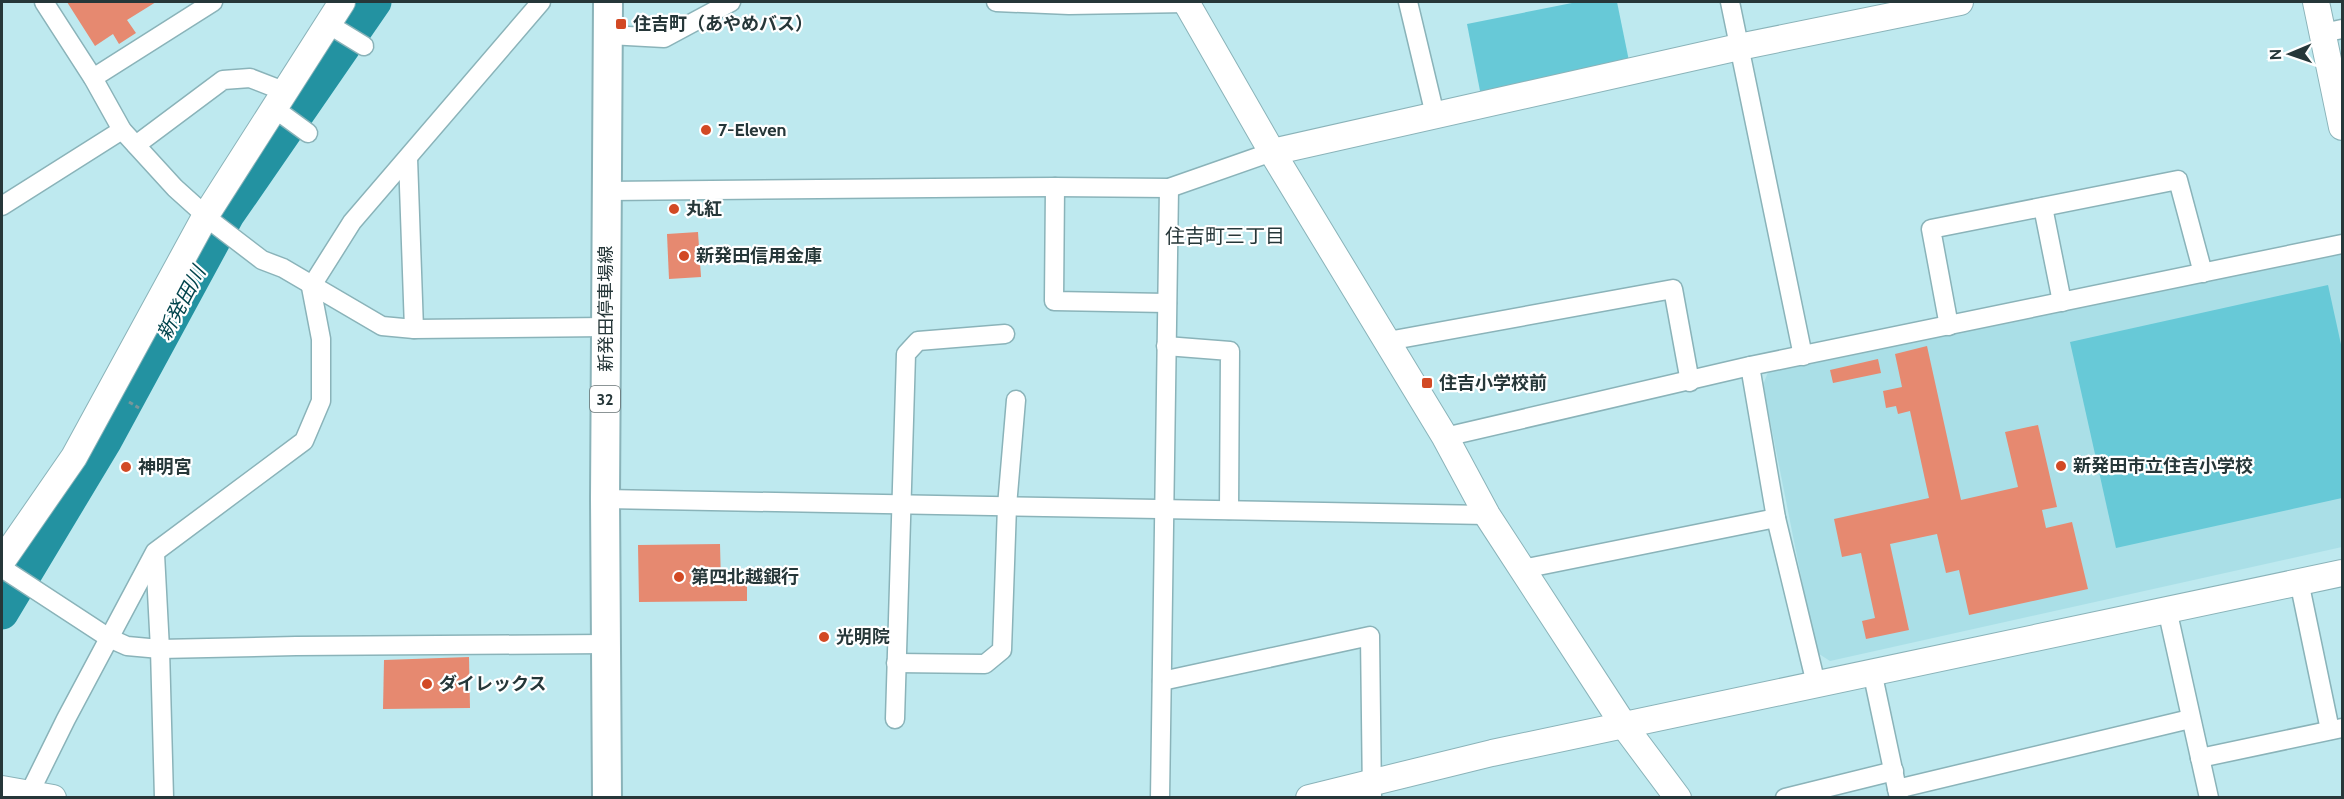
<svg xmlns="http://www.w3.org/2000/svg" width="2344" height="799" viewBox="0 0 2344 799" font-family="Cabin,'Noto Sans JP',sans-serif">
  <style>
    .built { fill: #aadfe7 }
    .green { fill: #67c9d7 }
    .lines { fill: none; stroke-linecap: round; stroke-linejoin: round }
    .river { stroke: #2392a1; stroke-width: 33 }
    .building { fill: #e68970 }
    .street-casing { stroke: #8ab3b9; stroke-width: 21 }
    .secondary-casing { stroke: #8ab3b9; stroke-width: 28 }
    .primary-casing { stroke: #8ab3b9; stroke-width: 32 }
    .path { stroke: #78979b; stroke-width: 3; stroke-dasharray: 4.5 3; stroke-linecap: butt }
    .street { stroke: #fff; stroke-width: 18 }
    .secondary { stroke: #fff; stroke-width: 26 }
    .primary { stroke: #fff; stroke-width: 28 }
    .poi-dot { fill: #d24924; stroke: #fff; stroke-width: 2 }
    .labels { text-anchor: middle; stroke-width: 4.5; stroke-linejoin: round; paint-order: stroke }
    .shield { fill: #fff; stroke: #677374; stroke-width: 1.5 }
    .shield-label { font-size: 16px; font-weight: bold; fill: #263739 }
    .poi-label { font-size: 18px; font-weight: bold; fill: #263739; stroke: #fff; text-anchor: start }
    .street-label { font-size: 18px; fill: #263739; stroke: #fff }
    .neighbourhood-label { font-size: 20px; fill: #263739; stroke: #fff }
    .water-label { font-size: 20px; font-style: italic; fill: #03454d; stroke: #fff }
  </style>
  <rect width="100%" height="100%" fill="#bee9ef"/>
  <path class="built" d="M2342 253V547L1830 661 1816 652 1763 385 1768 372Z"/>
  <g class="green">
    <path d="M1577 2H1617L1630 66 1481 96 1467 24Z"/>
    <path d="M2328 285 2342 349V498L2116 548 2070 342Z"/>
  </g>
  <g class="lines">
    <path class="river" d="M2 613 106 440 228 215 375 2"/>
  </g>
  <g class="building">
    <path d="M67 2H156L127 20 136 33 119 44 113 34 95 46Z"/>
    <path d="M698 232 701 277 669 279 667 234Z"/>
    <path d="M1927 346 1961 500 2018 487 2005 432 2038 425 2057 507 2042 510 2046 528 2072 522 2088 589 1969 615 1959 570 1946 573 1937 534 1890 544 1909 630 1866 639 1862 621 1875 618 1861 553 1842 557 1834 519 1929 498 1910 411 1898 414 1896 406 1886 408 1883 391 1902 387 1895 354Z"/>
    <path d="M1878 359 1881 373 1833 383 1830 370Z"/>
    <path d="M720 544 721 584H735L734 570 747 569V601L639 602 638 545Z"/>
    <path d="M469 657 470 708 383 709 384 660Z"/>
  </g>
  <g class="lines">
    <g class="street-casing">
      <g id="street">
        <path d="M44 2 93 78 122 130 175 188 215 224 262 260 283 268 382 326 414 329 606 327"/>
        <path d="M996 2 1069 5 1187 3"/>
        <path d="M1408 2 1435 115"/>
        <path d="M1730 2 1803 356"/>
        <path d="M328 24 364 46"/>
        <path d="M2323 33 2342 29"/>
        <path d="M609 35 664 38 731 2"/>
        <path d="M93 78 213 2"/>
        <path d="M275 109 308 133"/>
        <path d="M136 145 223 80 250 78 286 92"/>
        <path d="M408 158 414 329"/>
        <path d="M1055 187 1054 301 1167 303"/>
        <path d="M607 191 1055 187 1169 188 1272 152"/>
        <path d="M2 206 122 130"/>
        <path d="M2043 207 2062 302"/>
        <path d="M1949 326 1931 229 2178 180 2203 273"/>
        <path d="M1388 341 1673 289 1690 382"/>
        <path d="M1166 346 1230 351 1229 510"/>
        <path d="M1750 366 1776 518 1816 684"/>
        <path d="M1445 437 1750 366 2342 244"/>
        <path d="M605 499 1487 515"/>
        <path d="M155 554 160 649 164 798"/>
        <path d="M2 568 109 638 127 646 160 649 296 646 606 644"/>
        <path d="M1523 569 1776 518"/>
        <path d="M2299 581 2330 730"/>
        <path d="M2167 609 2209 798"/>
        <path d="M896 663 985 664 1002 650 1007 506 1016 400"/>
        <path d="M1872 671 1899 798"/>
        <path d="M1162 681 1370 636 1372 798"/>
        <path d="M895 719 906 354 918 341 1005 334"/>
        <path d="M2200 758 2342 728"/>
        <path d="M1897 789 2190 719"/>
        <path d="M27 798 66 719 155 552 304 441 321 401V339L311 287 352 222 541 2"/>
        <path d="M1160 798 1169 188"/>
        <path d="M1785 798 1894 771"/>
      </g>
    </g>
    <g class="secondary-casing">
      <g id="secondary">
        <path d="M1186 2 1272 152 1445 437 1487 515 1625 727 1678 798"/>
        <path d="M2316 2 2342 127"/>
        <path d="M1272 152 1739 47 1960 2"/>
        <path d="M2 561 74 457 206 215 342 2"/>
        <path d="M2 789 53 798"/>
        <path d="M1309 798 1492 753 2342 573"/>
      </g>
    </g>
    <g class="primary-casing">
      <path id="primary" d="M607 798 605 499 608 2"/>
    </g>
    <path class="path" d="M129 402 139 408"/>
    <use href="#street" class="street"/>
    <use href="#secondary" class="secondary"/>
    <use href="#primary" class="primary"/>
  </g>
  <g class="poi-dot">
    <rect x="615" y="18" width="12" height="12" rx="3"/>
    <circle cx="706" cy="130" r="6"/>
    <circle cx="674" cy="209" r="6"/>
    <circle cx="684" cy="256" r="6"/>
    <rect x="1421" y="377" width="12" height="12" rx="3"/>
    <circle cx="2061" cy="466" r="6"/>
    <circle cx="126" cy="467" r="6"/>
    <circle cx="679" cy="577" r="6"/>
    <circle cx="824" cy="637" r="6"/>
    <circle cx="427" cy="684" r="6"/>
  </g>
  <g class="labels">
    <rect class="shield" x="590" y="386" width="30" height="26" rx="4.5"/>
    <g class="shield-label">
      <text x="605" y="405">32</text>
    </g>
    <g class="poi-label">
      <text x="633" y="30">住吉町（あやめバス）</text>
      <text x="718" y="136">7-Eleven</text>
      <text x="686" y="215">丸紅</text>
      <text x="696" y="262">新発田信用金庫</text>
      <text x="1439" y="389">住吉小学校前</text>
      <text x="2073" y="472">新発田市立住吉小学校</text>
      <text x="138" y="473">神明宮</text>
      <text x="691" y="583">第四北越銀行</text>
      <text x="836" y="643">光明院</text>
      <text x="439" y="690">ダイレックス</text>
    </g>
    <g class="street-label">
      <text transform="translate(606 309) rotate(-90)" y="6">新発田停車場線</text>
    </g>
    <g class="neighbourhood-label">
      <text x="1225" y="243">住吉町三丁目</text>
    </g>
    <g class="water-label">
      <text transform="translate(181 303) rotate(-62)" y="7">新発田川</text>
    </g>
  </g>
  <rect width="2344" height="799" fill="none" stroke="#263739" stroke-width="6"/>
  <g transform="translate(2290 54) rotate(268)" stroke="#ffffff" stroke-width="4.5" paint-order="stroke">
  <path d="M0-4.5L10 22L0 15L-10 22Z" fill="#263739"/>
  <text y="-9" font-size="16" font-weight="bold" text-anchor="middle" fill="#263739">N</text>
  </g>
</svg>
